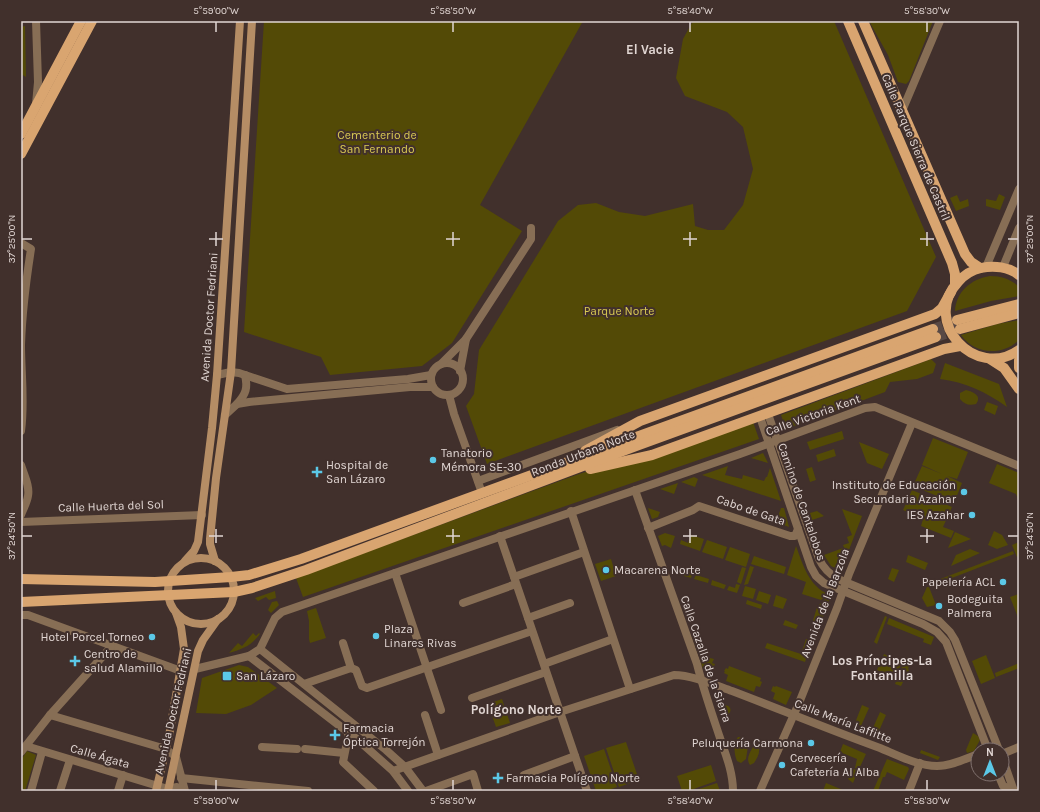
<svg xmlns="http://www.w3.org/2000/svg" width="1040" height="812" viewBox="0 0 1040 812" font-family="Karla,sans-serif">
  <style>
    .green { fill: #534a06 }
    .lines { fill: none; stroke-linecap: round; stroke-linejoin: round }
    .primary-tunnel { stroke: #594945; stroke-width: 10; stroke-dasharray: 10 5; stroke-linecap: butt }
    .minor { stroke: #876e55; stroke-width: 8 }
    .tertiary { stroke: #876e55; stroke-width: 8 }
    .secondary { stroke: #b58d65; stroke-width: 8 }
    .primary { stroke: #d9a570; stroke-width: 10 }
    .ticks { fill: none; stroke: #e1d6d3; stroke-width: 1.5 }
    .poi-dot { fill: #5bc8e7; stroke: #41302c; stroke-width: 1.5 }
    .labels { text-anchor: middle; stroke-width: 4; stroke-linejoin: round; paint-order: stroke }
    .park-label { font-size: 12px; fill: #d9c953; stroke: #41302c }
    .street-label { font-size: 12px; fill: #e1d6d3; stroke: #41302c }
    .poi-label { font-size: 12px; fill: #e1d6d3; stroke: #41302c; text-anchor: start }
    .neighbourhood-label { font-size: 13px; font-weight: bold; fill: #e1d6d3; stroke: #41302c }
    .neatline { fill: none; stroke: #e1d6d3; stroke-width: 1.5 }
    .ticks-label { font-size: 10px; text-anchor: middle; fill: #e1d6d3 }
  </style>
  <rect width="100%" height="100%" fill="#41302c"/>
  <g class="green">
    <path d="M264 21H583L480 205 522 231 452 343 422 366 330 375 321 357 244 332Z"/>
    <path d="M693 21H834L936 257 907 311 487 464 466 406 474 394 479 350 558 221 578 205 596 203 619 212 645 216 693 204 695 226 708 230H724L743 205 753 169 743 127 727 112 685 96 676 78 683 39Z"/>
    <path d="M869 21H933L909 81 906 84 898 82 888 55Z"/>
    <path d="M25 26 26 77 21 74V27Z"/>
    <path d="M999 194 1005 197 1000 210 986 206V199L996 201Z"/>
    <path d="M957 195 960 202 968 199 969 206 956 211 950 198Z"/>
    <path d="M990 276C1001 276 1011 279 1019 287V296L991 301 955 311C956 292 971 279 990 276Z"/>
    <path d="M1019 320V340C1002 356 975 355 961 335L997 324Z"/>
    <path d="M931 359 936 364 933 373 917 379 890 382 885 392 786 429 781 415Z"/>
    <path d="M945 363 999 384 1007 407C986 392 965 382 940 379Z"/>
    <path d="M966 390C974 392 982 396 976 404 969 406 964 404 960 399V393Z"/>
    <path d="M987 402 998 406 995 415 984 410Z"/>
    <path d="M753 422 759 439 303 597 296 578 579 474Z"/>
    <path d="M842 431 844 439 810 450 807 442Z"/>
    <path d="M933 438 968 452 957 479 947 476 962 483 954 503 913 486 922 466 942 474 922 465Z"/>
    <path d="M859 442 889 454 882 469 867 463Z"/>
    <path d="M834 449 836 456 818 462 816 455Z"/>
    <path d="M763 453 768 463 751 458Z"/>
    <path d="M997 464 1019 473V502L1016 494 989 483Z"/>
    <path d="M728 466 725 475 742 479 743 475 764 481 766 477H767L770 468 781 501 702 475Z"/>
    <path d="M812 467 816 480 810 482 806 469Z"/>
    <path d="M694 477 698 479 695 487 681 482Z"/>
    <path d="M678 483 674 494 660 489Z"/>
    <path d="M912 490 952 507 943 527 954 531 951 538 921 526 923 519 903 510Z"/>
    <path d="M648 508 660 512 658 517 652 519Z"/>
    <path d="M781 508H784L789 527 776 522Z"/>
    <path d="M842 509 862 516 847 555 843 545 849 543 847 537 852 535Z"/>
    <path d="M817 511 824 516 812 520 810 513Z"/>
    <path d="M994 531 1002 535 1008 545 997 549 988 545Z"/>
    <path d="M955 532 971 539 948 548Z"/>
    <path d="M665 533 675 536 671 548 665 545 662 546 658 536Z"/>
    <path d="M691 535 704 539 700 551 680 544 681 540 688 543Z"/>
    <path d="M707 540 727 547 723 559 702 552Z"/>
    <path d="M1019 542V556L1017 557 1012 545Z"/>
    <path d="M796 546C803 565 809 586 828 594L821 600 802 594 806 582 787 575Z"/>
    <path d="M730 547 750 554 746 567 725 560Z"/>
    <path d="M843 548 847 559 841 571 831 566 824 555Z"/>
    <path d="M970 549 980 553 951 566 956 555Z"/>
    <path d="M1013 551 1014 554 931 586 930 583Z"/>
    <path d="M908 555 928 563 925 570 906 562Z"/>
    <path d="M754 556 786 567 784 574 751 564Z"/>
    <path d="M611 559 616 576 601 581 595 564Z"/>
    <path d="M750 566 754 567 748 584 744 585Z"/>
    <path d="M742 567 746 568 741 584 737 582Z"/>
    <path d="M892 568 899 570 894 582 888 579Z"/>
    <path d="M679 569 693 573 691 578 677 574Z"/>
    <path d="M696 575 709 579 708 583 694 579Z"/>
    <path d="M712 580 726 585 724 589 711 585Z"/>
    <path d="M736 584 740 585 737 593 727 590 729 586 735 588Z"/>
    <path d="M745 586 756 589 753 599 742 596Z"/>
    <path d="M927 587H929L936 605 927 607 922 598Z"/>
    <path d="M275 591 276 598 269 600 266 597 258 601 255 598Z"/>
    <path d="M759 591 771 595 768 604 756 600Z"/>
    <path d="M1019 594V620L1010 597Z"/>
    <path d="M776 595 787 599 783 609 773 606Z"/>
    <path d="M829 595 830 599 819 627 812 624 817 607Z"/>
    <path d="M747 600 762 605 761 609 746 604Z"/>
    <path d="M277 601 279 605 271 613 268 610 272 602Z"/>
    <path d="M316 608 326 638 310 643 309 639V621L307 611Z"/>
    <path d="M885 616 887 617 877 644 874 642Z"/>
    <path d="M889 618 934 637 931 645 923 642 924 639 887 624Z"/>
    <path d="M785 620 798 625 796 629 783 625Z"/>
    <path d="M253 633 256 636 259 633 260 634C251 646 243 649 229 653L238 643 242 646Z"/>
    <path d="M692 636 703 640 698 653Z"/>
    <path d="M806 639 812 641 805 662 765 648 767 643 801 654Z"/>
    <path d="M701 654 706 656V657L714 659 712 663 715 664 713 669 709 668 707 673C702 669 699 660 701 654Z"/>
    <path d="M884 654 902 662 895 678 877 670Z"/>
    <path d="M986 655 995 678 981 684 972 661Z"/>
    <path d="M906 657 913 659 912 662 911 661 908 669 909 670 901 686 895 684Z"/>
    <path d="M1019 663V668L996 677 995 673Z"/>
    <path d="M239 665 248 667 277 688 251 705 226 714 196 713 202 678Z"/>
    <path d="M729 666 761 678 760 681 762 682 760 687 756 686 754 692 726 681 728 675 724 673 725 671H724L726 668 728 669Z"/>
    <path d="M773 686 775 687 776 686 792 692 786 705 773 699 775 693 771 691Z"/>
    <path d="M502 699 510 723 496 727 488 704Z"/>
    <path d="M862 705 869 708 861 726 855 723Z"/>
    <circle cx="726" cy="710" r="4.5"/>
    <path d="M880 712 886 715 878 733 872 730Z"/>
    <path d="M973 733 978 736 980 740 974 751 967 753 966 750Z"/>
    <path d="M738 737H743L748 746 746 759 741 763 737 761C734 754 733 743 738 737Z"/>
    <path d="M626 742 639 780 619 787 606 748Z"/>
    <path d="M755 744H758C761 751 758 757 754 763L750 765C745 759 751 750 755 744Z"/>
    <path d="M843 744 866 754 859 769 855 768 857 759 840 752Z"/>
    <path d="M604 749 617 787 606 791H596L584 756Z"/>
    <path d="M921 750 940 757 938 760 920 753Z"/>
    <path d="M27 751 36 755 25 791H21V760Z"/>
    <path d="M887 759 908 767 909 769 904 780 887 772 885 777H883L878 791H873Z"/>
    <path d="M711 765 716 781 688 791H682L677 776Z"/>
    <path d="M854 769 858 771 853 783 848 779 853 770Z"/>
    <path d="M717 783 720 791H693Z"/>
    <path d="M826 783 843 790V791H823Z"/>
  </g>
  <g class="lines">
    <g class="primary-tunnel">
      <path d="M933 329 955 321"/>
      <path d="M936 337 959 330"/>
    </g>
    <g class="minor">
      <path d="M36 104 38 82 36 21"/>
      <path d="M902 111 940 21"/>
      <path d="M21 243 31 249C26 281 22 313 21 345 21 373 25 402 21 431"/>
      <circle cx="447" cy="379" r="16"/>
      <path d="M441 364 466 339 531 239V228"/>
      <path d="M460 371 466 339"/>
      <path d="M217 375 231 372 239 373 287 389 408 379 431 375"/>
      <path d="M449 395 454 414 482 493"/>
      <path d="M237 404C246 394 248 388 245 375"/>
      <path d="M768 414 819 559C824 569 829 574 838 579L939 621 950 632 955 640 999 750"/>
      <path d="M225 415 237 404 249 402 410 387H433"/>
      <path d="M760 417 811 567 816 576 824 583 923 624 937 632 946 642 988 750"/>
      <path d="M21 465C24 475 30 486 28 496 27 503 23 509 21 515"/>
      <path d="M478 481 617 430"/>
      <path d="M635 490 697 664C703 688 711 711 719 735 725 753 733 771 733 791"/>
      <path d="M571 511 630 689"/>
      <path d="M21 522 202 515"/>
      <path d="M648 528 693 510 699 506 790 536H795L798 529"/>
      <path d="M500 536 587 791"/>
      <path d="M395 573 441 710"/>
      <path d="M514 577 584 552"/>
      <path d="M463 603 516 584"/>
      <path d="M21 615H28L181 671"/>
      <path d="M528 618 570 603"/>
      <path d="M260 649 386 750 405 767 423 791"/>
      <path d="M249 656 358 740 393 771 408 791"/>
      <path d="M544 664 613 639"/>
      <path d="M351 668 356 670 362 686 367 688 532 631"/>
      <path d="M195 669 249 656 260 649 275 618 282 612 740 454 865 408 875 407 1019 466"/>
      <path d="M304 684 351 668 343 643"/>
      <path d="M472 698 546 672"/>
      <path d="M50 715 166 749"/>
      <path d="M425 715 438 755"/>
      <path d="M349 732 343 762 374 791"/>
      <path d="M26 746 168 789"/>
      <path d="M262 747 297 749"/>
      <path d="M305 749 344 753"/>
      <path d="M1002 754 1019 747"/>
      <path d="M1002 757 1014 791"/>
      <path d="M393 771 560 712 674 675C692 675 715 685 732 691 782 710 830 730 880 748 897 755 918 766 937 766 951 766 965 759 978 754"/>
      <path d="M998 774 1003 786 1014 790"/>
      <path d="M524 775 575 756"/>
      <path d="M181 778 308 791"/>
      <path d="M31 791 42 752"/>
      <path d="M60 791 70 760"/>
      <path d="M118 791 123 775"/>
      <path d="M426 791 473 774 478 791"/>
      <path d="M760 791 799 703 837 608 849 574 912 423"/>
      <path d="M909 791 920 763"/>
    </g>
    <g class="tertiary">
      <path d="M986 267 1019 189"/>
      <path d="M1003 267 1019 228"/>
      <path d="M166 749 176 757 185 791"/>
      <path d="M21 752 50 715 111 647"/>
      <path d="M168 789 177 787 184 791"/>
    </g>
    <g class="secondary">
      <circle cx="201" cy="591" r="33"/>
      <path d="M185 561 194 551 198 542 212 428 217 375 240 21"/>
      <path d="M215 561 210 544V539L216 478 231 372 252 21"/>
      <path d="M156 791 169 736 184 649 181 627 176 613"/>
      <path d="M168 791 198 651 203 640 218 619"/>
    </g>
    <g class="primary">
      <path d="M848 21 952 263 955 274V285"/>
      <path d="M863 21 965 254 971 262 980 268"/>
      <path d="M21 134 81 21"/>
      <path d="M21 154 92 21"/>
      <path d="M1019 275C1009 267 994 265 981 268 972 270 964 275 958 282 921 321 975 381 1019 350"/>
      <path d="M957 320 1019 304"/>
      <path d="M960 329 1019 313"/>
      <path d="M990 359 1004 368 1019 389"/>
      <path d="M1019 360V368"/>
      <path d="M585 451 640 421 935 314 942 308 951 292"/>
      <path d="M590 469 652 455 944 349 960 346"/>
      <path d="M21 579 155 582 231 577 249 575 301 559 933 329"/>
      <path d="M21 602 234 592 252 588 306 570 636 446 936 337"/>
    </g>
  </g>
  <path class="ticks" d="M216 22V32M453 22V32M690 22V32M927 22V32M216 232V246M453 232V246M690 232V246M927 232V246M22 239H32M209 239H223M446 239H460M683 239H697M920 239H934M1008 239H1018M216 529V543M453 529V543M690 529V543M927 529V543M22 536H32M209 536H223M446 536H460M683 536H697M920 536H934M1008 536H1018M216 780V790M453 780V790M690 780V790M927 780V790"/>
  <g class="poi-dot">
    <circle cx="433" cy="460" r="4"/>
    <path d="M315 466h4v4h4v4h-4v4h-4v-4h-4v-4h4z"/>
    <circle cx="964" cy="492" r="4"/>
    <circle cx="972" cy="515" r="4"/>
    <circle cx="606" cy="570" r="4"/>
    <circle cx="1003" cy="582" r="4"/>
    <circle cx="939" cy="606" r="4"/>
    <circle cx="376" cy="636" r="4"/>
    <circle cx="152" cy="637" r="4"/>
    <path d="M73 655h4v4h4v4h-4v4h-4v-4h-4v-4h4z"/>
    <rect x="222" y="671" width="10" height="10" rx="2"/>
    <path d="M333 729h4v4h4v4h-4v4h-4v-4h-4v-4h4z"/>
    <circle cx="811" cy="743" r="4"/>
    <circle cx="782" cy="765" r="4"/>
    <path d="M496 772h4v4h4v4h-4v4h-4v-4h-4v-4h4z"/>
  </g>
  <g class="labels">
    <g class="park-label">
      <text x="377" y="139">Cementerio de<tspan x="377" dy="14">San Fernando</tspan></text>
      <text x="619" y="315">Parque Norte</text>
    </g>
    <g class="street-label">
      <text transform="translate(916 147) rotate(67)" y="4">Calle Parque Sierra de Castril</text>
      <text transform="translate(209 317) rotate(-86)" y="4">Avenida Doctor Fedriani</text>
      <text transform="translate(813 415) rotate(-20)" y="4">Calle Victoria Kent</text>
      <text transform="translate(583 453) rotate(-21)" y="4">Ronda Urbana Norte</text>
      <text transform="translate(802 502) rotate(71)" y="4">Camino de Cantalobos</text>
      <text transform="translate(111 506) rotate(-2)" y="4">Calle Huerta del Sol</text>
      <text transform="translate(751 510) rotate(19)" y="4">Cabo de Gata</text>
      <text transform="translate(825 603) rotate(-69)" y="4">Avenida de la Barzola</text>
      <text transform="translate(706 659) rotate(71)" y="4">Calle Cazalla de la Sierra</text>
      <text transform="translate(173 711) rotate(-77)" y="4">Avenida Doctor Fedriani</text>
      <text transform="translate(843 721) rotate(21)" y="4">Calle María Laffitte</text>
      <text transform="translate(100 756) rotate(16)" y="4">Calle Ágata</text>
    </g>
    <g class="poi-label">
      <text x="441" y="457">Tanatorio<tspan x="441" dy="14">Mémora SE-30</tspan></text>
      <text x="326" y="469">Hospital de<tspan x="326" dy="14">San Lázaro</tspan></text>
      <text x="956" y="489" text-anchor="end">Instituto de Educación<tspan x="956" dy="14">Secundaria Azahar</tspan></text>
      <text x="964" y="519" text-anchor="end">IES Azahar</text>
      <text x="614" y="574">Macarena Norte</text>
      <text x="995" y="586" text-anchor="end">Papelería ACL</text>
      <text x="947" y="603">Bodeguita<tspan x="947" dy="14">Palmera</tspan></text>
      <text x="384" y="633">Plaza<tspan x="384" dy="14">Linares Rivas</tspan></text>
      <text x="144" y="641" text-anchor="end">Hotel Porcel Torneo</text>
      <text x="84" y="658">Centro de<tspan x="84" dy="14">salud Alamillo</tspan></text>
      <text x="236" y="680">San Lázaro</text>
      <text x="343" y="732">Farmacia<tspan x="343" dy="14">Óptica Torrejón</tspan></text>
      <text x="803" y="747" text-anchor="end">Peluquería Carmona</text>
      <text x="790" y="762">Cervecería<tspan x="790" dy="14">Cafetería Al Alba</tspan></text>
      <text x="506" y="782">Farmacia Polígono Norte</text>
    </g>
    <g class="neighbourhood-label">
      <text x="650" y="54">El Vacie</text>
      <text x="882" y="665">Los Príncipes-La<tspan x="882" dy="15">Fontanilla</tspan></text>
      <text x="516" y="714">Polígono Norte</text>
    </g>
  </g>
  <rect width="1040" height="812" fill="none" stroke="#41302c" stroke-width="44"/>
  <g transform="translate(990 762)"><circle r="19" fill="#41302c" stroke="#81726f"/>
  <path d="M0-3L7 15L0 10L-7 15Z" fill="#5bc8e7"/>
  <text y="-6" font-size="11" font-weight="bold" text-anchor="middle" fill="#e1d6d3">N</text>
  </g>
  <rect x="22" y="22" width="996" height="768" class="neatline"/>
  <g class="ticks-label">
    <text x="216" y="14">5°59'00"W</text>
    <text x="453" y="14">5°58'50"W</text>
    <text x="690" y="14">5°58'40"W</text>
    <text x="927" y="14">5°58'30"W</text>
    <text transform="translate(11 239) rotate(-90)" y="4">37°25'00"N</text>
    <text transform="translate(1029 239) rotate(-90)" y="4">37°25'00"N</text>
    <text transform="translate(11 536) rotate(-90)" y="4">37°24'50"N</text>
    <text transform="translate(1029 536) rotate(-90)" y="4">37°24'50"N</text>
    <text x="216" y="804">5°59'00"W</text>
    <text x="453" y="804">5°58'50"W</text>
    <text x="690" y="804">5°58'40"W</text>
    <text x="927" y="804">5°58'30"W</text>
  </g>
</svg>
